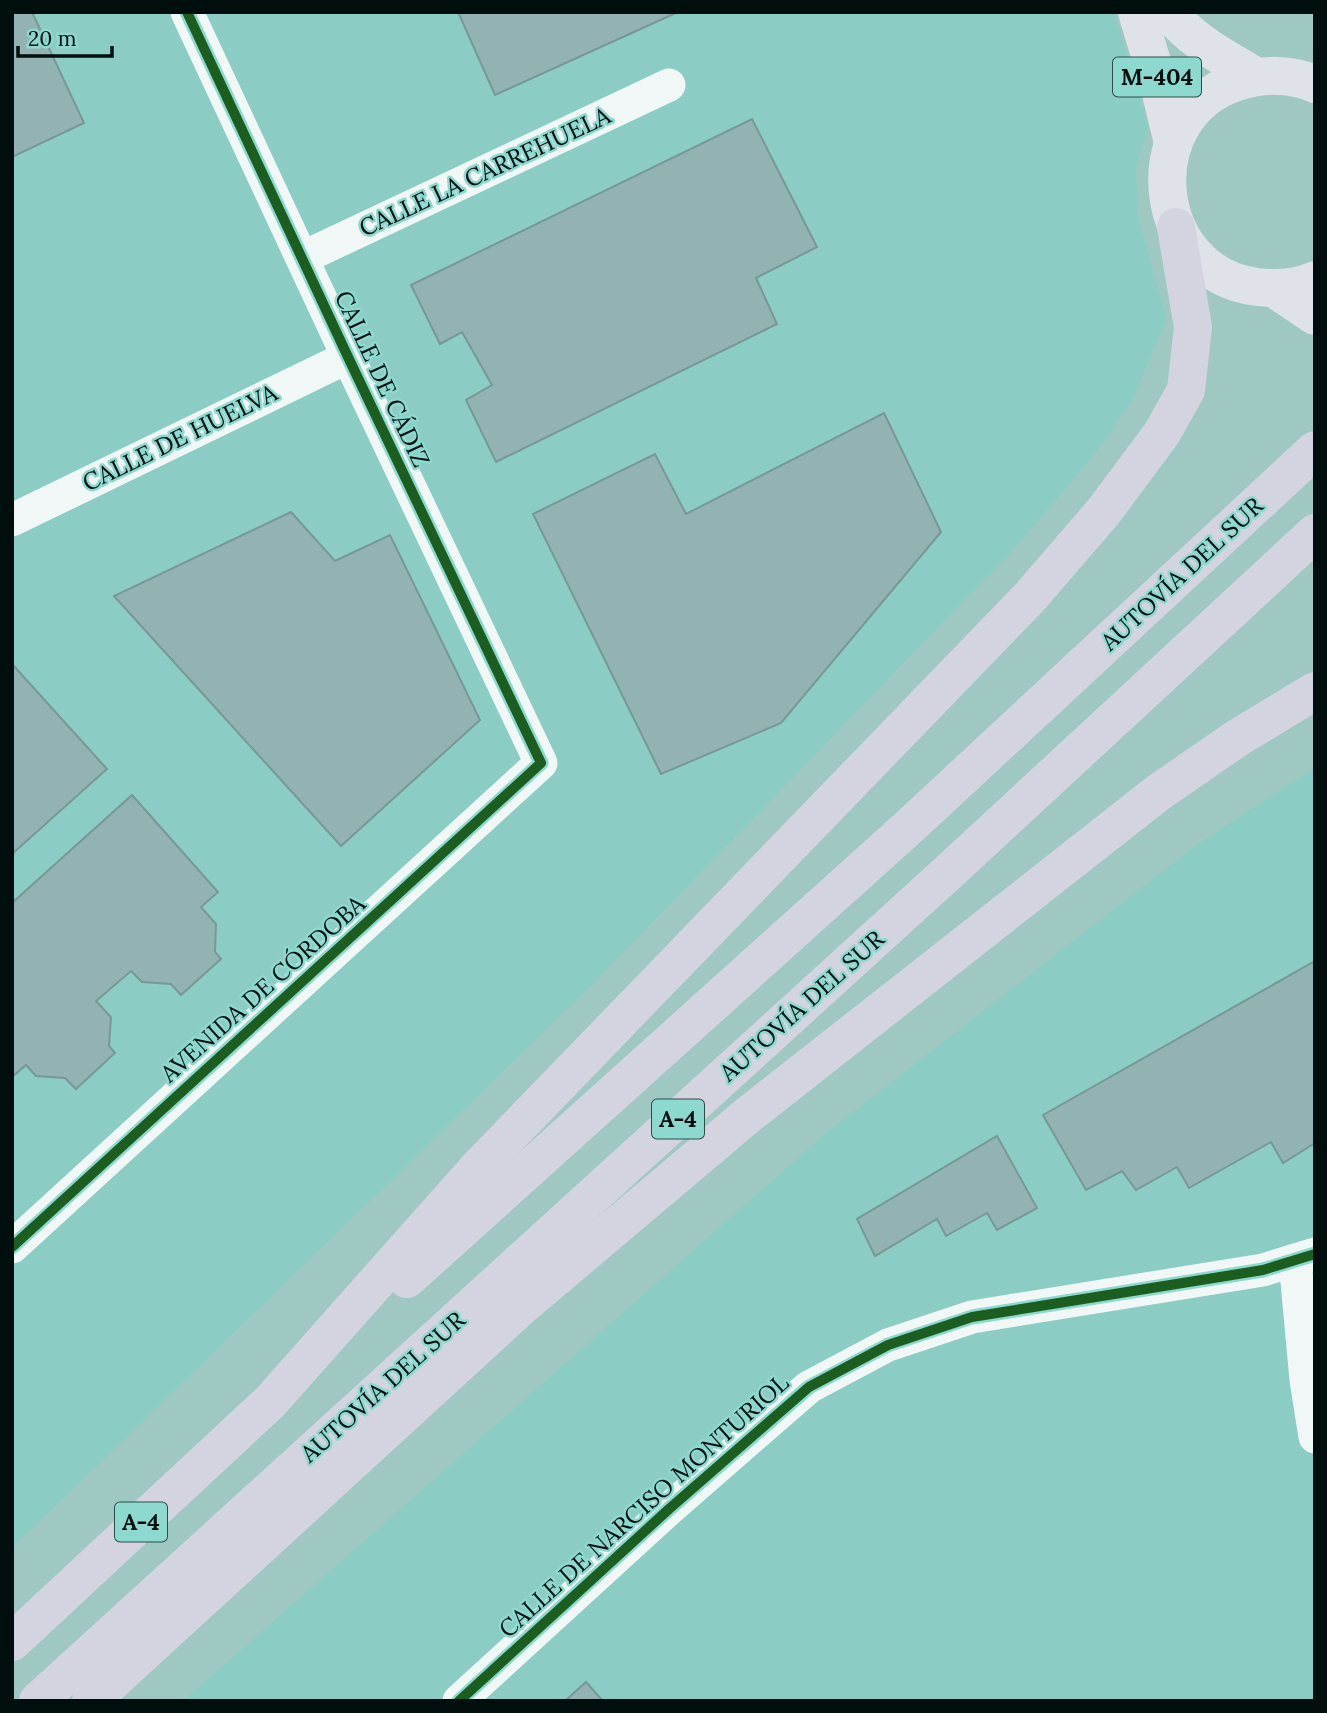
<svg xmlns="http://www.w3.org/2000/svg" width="1327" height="1713" viewBox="0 0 1327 1713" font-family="Lora,serif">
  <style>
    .built { fill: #8bcdc4 }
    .building { fill: #92b3b2; stroke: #779897; stroke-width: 2 }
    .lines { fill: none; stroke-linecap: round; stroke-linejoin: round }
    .minor { stroke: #f1f7f6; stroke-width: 33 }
    .major { stroke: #e0e2e9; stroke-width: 38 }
    .highway { stroke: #d4d3e0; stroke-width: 38 }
    .cycleway-casing { stroke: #8ed9cf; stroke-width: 15 }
    .cycleway { stroke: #1b5e20; stroke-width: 10 }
    .labels { text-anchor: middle; stroke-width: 5; stroke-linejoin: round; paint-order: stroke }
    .shield { fill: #8ed9cf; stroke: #2b4c47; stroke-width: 2 }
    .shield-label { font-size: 23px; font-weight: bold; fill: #000f0d }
    .street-label { font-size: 24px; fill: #000f0d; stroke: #8ed9cf }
  </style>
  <rect width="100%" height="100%" fill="#9fc8c2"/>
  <g class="built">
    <path d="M12 12H1114L1148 127 1136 168 1138 217 1166 318 1133 399 1094 455 1015 548 587 990 12 1548Z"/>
    <path d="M1315 768V1701H183L825 1134 1199 843Z"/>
  </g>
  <g class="building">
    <path d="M12 12H32L84 123 12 157Z"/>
    <path d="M458 12H678L495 95Z"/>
    <path d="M752 119 817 247 756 278 777 324 496 462 466 400 492 385 462 332 440 344 411 285Z"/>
    <path d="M884 413 941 532 781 723 661 774 533 514 655 454 686 514Z"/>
    <path d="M291 512 335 561 390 535 480 720 341 846 114 596Z"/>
    <path d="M12 664 107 769 12 854Z"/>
    <path d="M132 795 218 892 201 907 216 924 215 952 221 959 181 995 171 984 142 982 131 971 96 1001 111 1017 109 1046 115 1053 76 1089 65 1078 36 1076 26 1065 12 1077V903Z"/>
    <path d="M1315 961V1143L1283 1163 1271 1142 1189 1188 1177 1167 1136 1190 1122 1171 1086 1190 1043 1115Z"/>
    <path d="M997 1136 1037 1208 997 1230 987 1213 946 1236 937 1219 875 1256 857 1219Z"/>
    <path d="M586 1682 603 1701H565Z"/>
  </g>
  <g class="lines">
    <g class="minor">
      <path d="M302 258 669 85"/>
      <path d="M12 520 348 357"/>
      <path d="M12 1247 541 763 348 357 187 12"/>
      <path d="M1295 1260 1306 1380 1315 1437"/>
      <path d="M459 1701 669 1509 809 1387 888 1345 972 1317 1263 1270 1315 1254"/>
    </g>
    <g class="major">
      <path d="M1137 12 1160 89 1173 143"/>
      <path d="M1169 12C1191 41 1225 58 1255 76"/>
      <path d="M1315 84C1290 73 1262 74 1237 82 1133 116 1150 274 1257 287 1276 289 1297 288 1315 280"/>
      <path d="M1275 289 1315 316"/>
    </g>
    <g class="highway">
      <path d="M407 1279 911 825 1315 450"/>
      <path d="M12 1642 270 1402 476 1170 1029 598 1104 511 1162 433 1186 390 1193 327 1176 227"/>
      <path d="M38 1701 953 868 1315 533"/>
      <path d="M91 1701 522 1306 748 1115 1159 792 1239 737 1315 691"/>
    </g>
    <g class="cycleway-casing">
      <g id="cycleway">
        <path d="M12 1247 541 763 348 357 187 12"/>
        <path d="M459 1701 669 1509 809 1387 888 1345 972 1317 1263 1270 1315 1254"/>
      </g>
    </g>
    <use href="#cycleway" class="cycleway"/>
  </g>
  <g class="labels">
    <g class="shield">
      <rect x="1113" y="57.5" width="88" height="39" rx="5"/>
      <rect x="652" y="1099.5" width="52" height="39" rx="5"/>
      <rect x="115" y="1502.5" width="52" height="39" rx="5"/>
    </g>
    <g class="shield-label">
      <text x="1157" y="85">M-404</text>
      <text x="678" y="1127">A-4</text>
      <text x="141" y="1530">A-4</text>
    </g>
    <g class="street-label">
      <text transform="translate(485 172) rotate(-25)" y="8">CALLE LA CARREHUELA</text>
      <text transform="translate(382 379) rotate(65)" y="8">CALLE DE CÁDIZ</text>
      <text transform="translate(180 438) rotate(-26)" y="8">CALLE DE HUELVA</text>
      <text transform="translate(1182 574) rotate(-43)" y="8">AUTOVÍA DEL SUR</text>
      <text transform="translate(263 989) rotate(-42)" y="8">AVENIDA DE CÓRDOBA</text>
      <text transform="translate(802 1006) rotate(-42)" y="8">AUTOVÍA DEL SUR</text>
      <text transform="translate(383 1387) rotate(-42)" y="8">AUTOVÍA DEL SUR</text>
      <text transform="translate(644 1506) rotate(-42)" y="8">CALLE DE NARCISO MONTURIOL</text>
    </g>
  </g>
  <rect width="1327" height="1713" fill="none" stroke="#000f0d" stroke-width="28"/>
  <path d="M18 46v10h94v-10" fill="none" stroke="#000f0d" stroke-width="3.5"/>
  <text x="28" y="46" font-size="21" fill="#000f0d" stroke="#8ed9cf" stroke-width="5" paint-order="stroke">20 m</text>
</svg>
